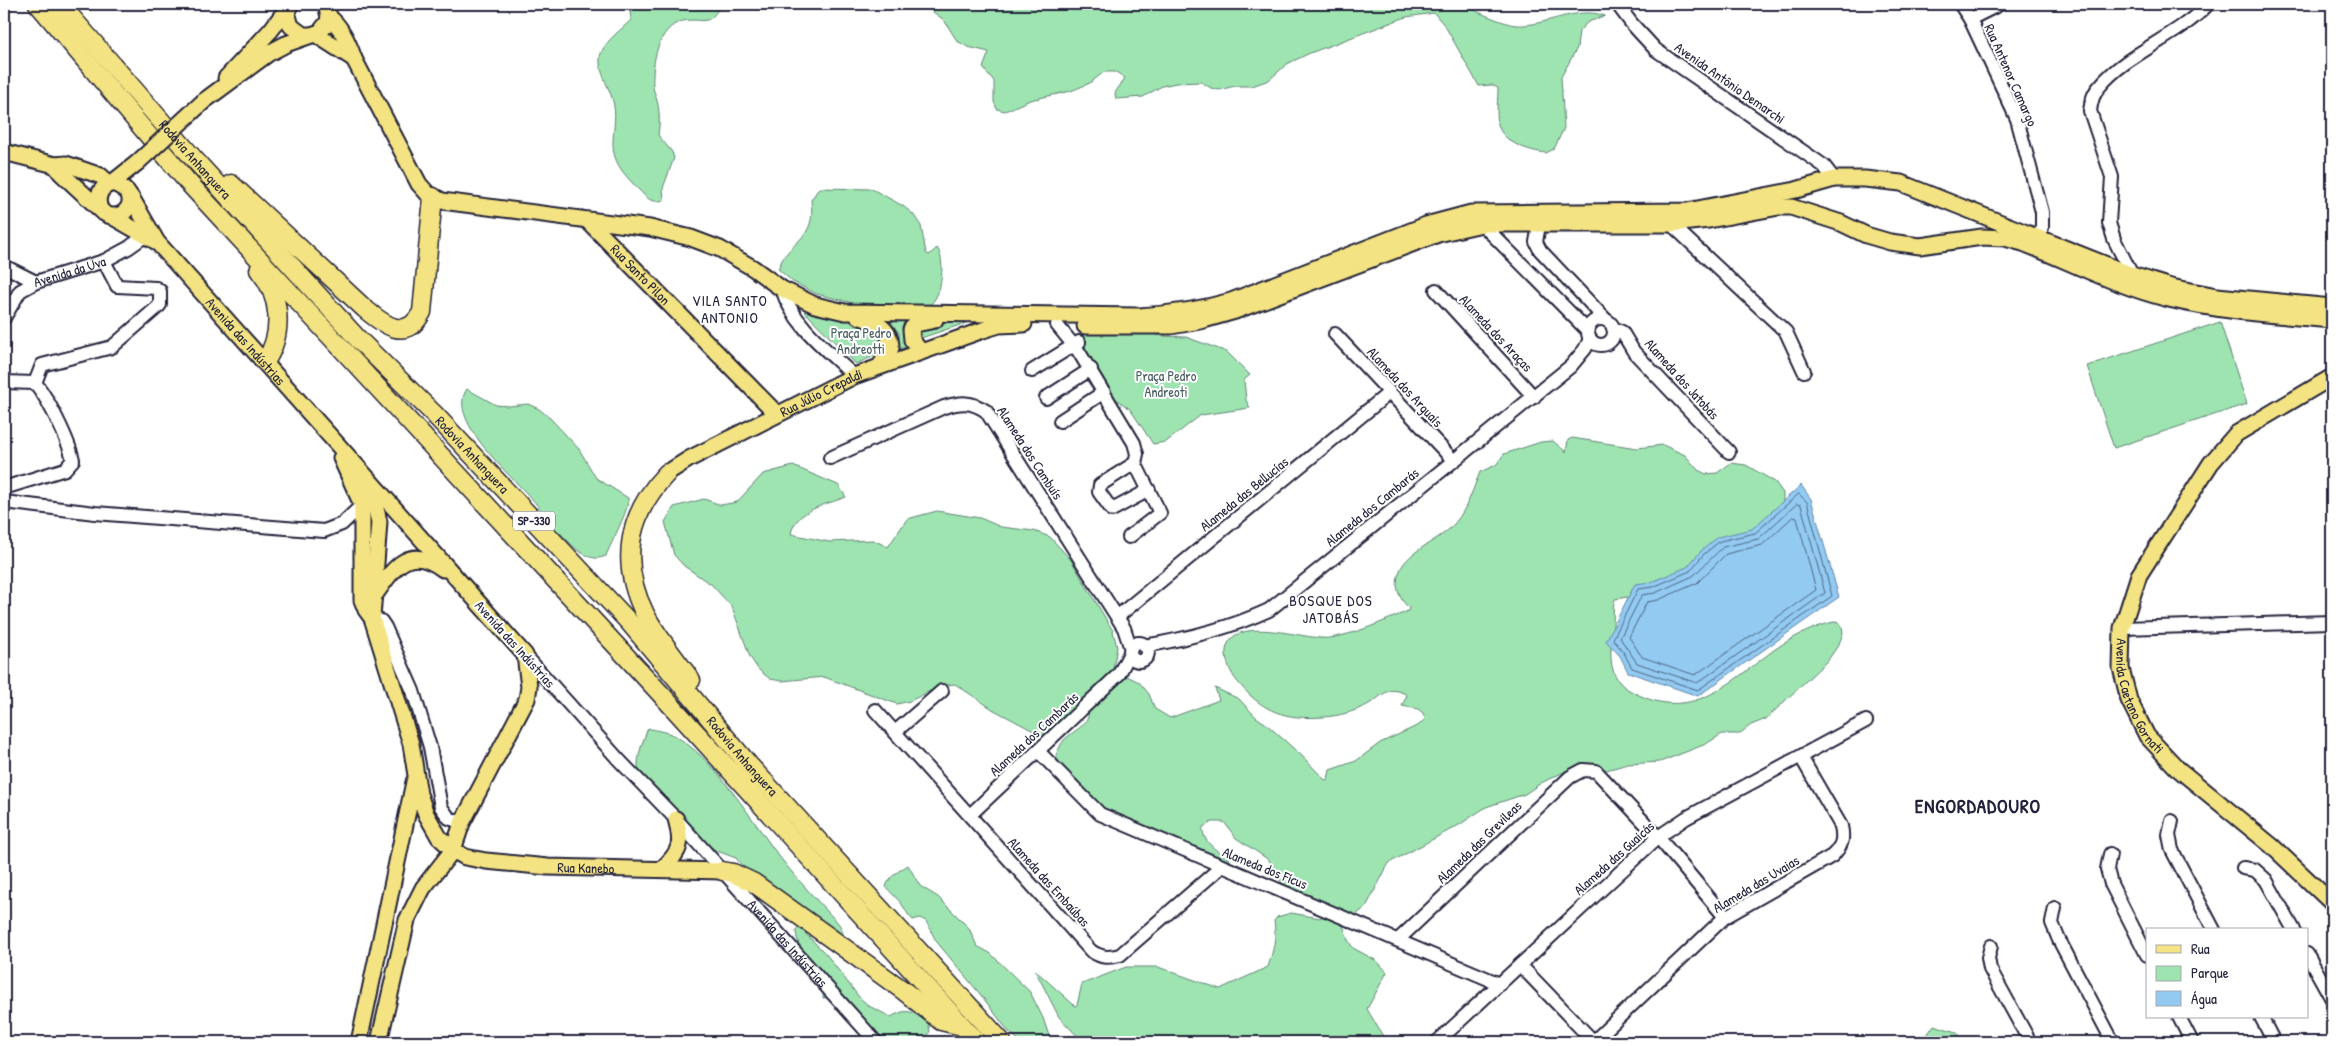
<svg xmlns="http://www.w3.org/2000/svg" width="2336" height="1046" viewBox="0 0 2336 1046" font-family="'Patrick Hand',sans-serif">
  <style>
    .green { fill: #9ee4b0; stroke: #608376 }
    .water { fill: #92caf1; stroke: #6587a8 }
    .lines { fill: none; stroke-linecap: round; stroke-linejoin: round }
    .shore { stroke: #4f6584; stroke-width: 1 }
    .minor-casing { stroke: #22223b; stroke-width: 16 }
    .major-casing { stroke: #22223b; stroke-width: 19 }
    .highway-casing { stroke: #22223b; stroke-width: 21 }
    .minor { stroke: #fff; stroke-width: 12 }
    .major { stroke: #f4e382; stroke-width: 15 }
    .highway { stroke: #f4e382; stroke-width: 18 }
    .major-bridge-casing { stroke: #22223b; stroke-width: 19; stroke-linecap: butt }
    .major-bridge { stroke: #f4e382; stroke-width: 15 }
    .labels { text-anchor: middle; stroke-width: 4; stroke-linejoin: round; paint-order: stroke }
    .shield { fill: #fff; stroke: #646476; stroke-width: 1 }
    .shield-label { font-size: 12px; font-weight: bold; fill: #22223b }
    .street-label { font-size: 14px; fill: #22223b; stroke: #fff }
    .park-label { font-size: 14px; fill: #475c5e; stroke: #fff }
    .neighbourhood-label { font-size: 15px; letter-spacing: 1px; fill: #22223b; stroke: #fff }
    .district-label { font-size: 19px; font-weight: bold; letter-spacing: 1px; fill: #22223b; stroke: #fff }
  </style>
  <rect width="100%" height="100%" fill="#fff"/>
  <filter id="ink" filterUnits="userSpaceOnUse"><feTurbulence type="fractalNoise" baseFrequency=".02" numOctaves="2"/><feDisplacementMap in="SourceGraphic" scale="10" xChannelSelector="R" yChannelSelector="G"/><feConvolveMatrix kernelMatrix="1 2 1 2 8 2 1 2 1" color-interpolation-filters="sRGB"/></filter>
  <g filter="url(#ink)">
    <g class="green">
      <path d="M629 4H721C708 29 704 17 683 21 657 27 652 64 653 86 653 90 655 93 656 97 660 110 660 122 658 135L672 152 674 158 663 188 664 200C651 204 647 198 638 189 626 176 613 164 613 144 613 131 616 119 614 106 612 91 598 72 600 58 601 44 621 30 631 20Z"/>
      <path d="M922 4H1462C1470 9 1507 25 1516 25 1545 27 1576 5 1605 16L1588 22 1579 31 1577 48 1561 77 1564 128 1554 149 1546 153C1529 151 1502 143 1498 124 1496 113 1498 99 1498 88L1492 85 1479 86 1445 26 1434 13 1406 17 1310 53 1287 64 1269 80 1252 86H1235L1219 90 1211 88 1201 82 1176 83 1162 86 1143 97 1116 99 1115 93 1125 78 1116 72H1104L1090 83 1071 91 1030 100 1005 111 997 109 994 102V81L983 68 989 52 968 47 957 41 944 20Z"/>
      <path d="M819 188 872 189 903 206 913 214 921 226 926 253 929 255 937 248C945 258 942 287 936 297 932 305 922 311 916 316L912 345 899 349V333L881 310 817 294 793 282 778 269C789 238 817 242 811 200Z"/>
      <path d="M804 311 868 322 884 336 883 348 874 356 856 364Z"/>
      <path d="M981 318 921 338 918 334 921 323Z"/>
      <path d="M2220 322 2247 404 2114 448 2087 366Z"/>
      <path d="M1090 324 1163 336 1186 337 1227 352 1250 375 1244 380 1246 400 1250 408 1201 415 1166 442 1153 444 1130 409 1107 393 1085 359V336Z"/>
      <path d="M467 389 496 405 509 406 528 404 539 409 550 418 579 449 596 478 628 498C630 509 611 542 606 556 598 559 592 559 584 554 574 549 569 541 561 534 558 532 554 531 551 528 546 521 543 512 537 505 519 482 444 421 467 389Z"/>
      <path d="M1572 438 1637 448 1663 445 1685 455 1698 470 1706 474 1717 473 1731 463 1746 465 1775 482 1783 493V505L1775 521 1666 591 1615 599C1612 608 1614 616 1613 625 1611 648 1605 676 1629 690 1687 723 1722 689 1766 656 1786 640 1813 626 1838 621L1842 626 1843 633 1839 644 1828 660 1766 719 1751 725 1739 734H1722L1706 744 1660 762 1628 764 1599 772 1568 770 1541 783 1525 794 1486 807 1459 825 1389 863 1366 907 1343 925 1348 940 1353 948 1377 961 1387 972 1367 1009 1384 1038 1369 1042H1083L1059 1017 1035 970 1075 1006 1077 1005 1082 984 1126 967H1158L1220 989 1268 967C1273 951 1277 938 1274 921L1277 917 1291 913 1320 918 1323 916 1322 913 1282 883 1269 860 1236 838 1224 822H1212L1203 827C1201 842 1219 852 1229 859L1231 861 1229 863 1105 815 1061 773 1056 755C1058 750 1061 744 1064 740 1073 730 1094 724 1087 707L1053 733 1043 736 994 710 955 684 940 686 910 701 897 704 824 677 782 681 770 679 758 669 750 657 732 607 712 585 684 566 674 555 665 522 674 507 704 499 721 505 737 502 763 474 793 466 838 485 846 497C825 505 795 510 791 534L829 542 873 540 888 547 907 519 937 511 980 518 1001 527 1034 531 1050 537 1071 560 1113 631 1117 647 1113 669 1139 682 1149 694 1155 709 1170 718 1219 700 1215 688 1239 699 1256 717 1265 723 1302 756 1325 780 1328 779 1330 770 1356 761 1380 743 1419 725 1425 719 1423 713 1418 709 1402 706 1407 695C1387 683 1382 698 1367 705 1354 712 1338 716 1324 717 1285 720 1262 712 1237 681 1231 674 1225 660 1226 650 1232 612 1306 641 1330 638 1356 634 1384 621 1408 611L1409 608C1402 601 1398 595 1397 585 1397 551 1437 545 1455 523 1467 509 1473 489 1480 472L1496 465 1504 454 1541 442 1553 441 1566 452 1568 440Z"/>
      <path d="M648 728C657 731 670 732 677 737 711 758 740 802 763 834 785 867 812 895 839 924L843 932 842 937 746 871 736 858 717 851 695 836 638 769C637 755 643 741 648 728Z"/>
      <path d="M908 865 920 886 938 897 969 928 977 946 990 953 1030 992 1043 1018 1051 1042H1021L1009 1032 980 994 936 941 926 921 920 918 913 920C908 916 907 912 903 906 900 901 891 893 886 887 889 876 899 871 908 865Z"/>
      <path d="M799 927 826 954 859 997 869 1006 891 1017C909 1007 911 1012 928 1022L930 1031 924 1042H887L835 997 823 998C825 963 797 958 796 931Z"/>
      <path d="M1934 1025 1956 1032 1966 1042H1922Z"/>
    </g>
    <path class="water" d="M1801 485 1811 499 1839 597 1698 696 1628 672 1620 656 1606 641 1635 584 1651 582 1687 567 1701 551 1718 537 1752 529Z"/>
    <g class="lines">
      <g class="shore">
        <path d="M1799 494 1807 502 1832 596 1698 690 1632 668 1624 653 1613 639 1638 589 1653 587 1690 571 1704 554 1720 541 1755 533Z"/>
        <path d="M1797 504 1801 505 1825 593 1697 683 1637 663 1620 638 1642 595 1655 593 1693 576 1723 547 1758 539Z"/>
        <path d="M1793 517 1797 518 1816 590 1695 675 1642 657 1629 637 1647 602 1658 600 1697 583 1726 554 1762 545Z"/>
      </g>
      <g class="minor-casing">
        <g id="minor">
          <path d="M1617 4 1632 24 1656 50 1824 166 1834 179"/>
          <path d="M1960 4 1970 19 2017 119 2042 212V227L2037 245"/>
          <path d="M1970 19 2000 4"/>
          <path d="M1482 224 1588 331"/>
          <path d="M1671 224 1786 332 1804 371"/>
          <path d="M1539 225 1536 242 1540 250 1606 320"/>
          <path d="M4 266 36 282"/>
          <path d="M2132 275 2114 239 2109 223 2112 177 2090 111C2091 102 2093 93 2100 86 2128 52 2178 37 2208 4"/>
          <path d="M782 289C793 325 827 350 854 376"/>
          <path d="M1436 290 1534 397"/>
          <path id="s1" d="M4 318 20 291 36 282 104 261 128 248 145 236"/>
          <circle cx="1601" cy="332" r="13"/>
          <path d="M1057 325 1079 352 1134 443 1137 454 1135 463 1100 485 1099 492 1112 510 1149 490"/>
          <path d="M1613 328 1622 332 1634 352 1729 452"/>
          <path d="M1335 334 1453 460"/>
          <path d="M1032 371 1079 342"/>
          <path d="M4 382 35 383C48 398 69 441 73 460L65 469 4 488"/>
          <path d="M35 383 42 365 112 347 160 305V291L156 288 117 286 104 261"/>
          <path d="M1046 398 1091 369"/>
          <path d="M1060 421 1104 392"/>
          <path d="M830 458 944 407C961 402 971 401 986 411L1124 628 1131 649"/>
          <path d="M4 502 95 513 324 531 342 524 362 505"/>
          <path d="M1129 537 1160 513 1135 463"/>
          <path d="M1117 617 1389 393"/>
          <path d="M372 618 381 621 385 627 413 691 430 747 441 807 449 818 462 823"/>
          <path d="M2122 628 2332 622"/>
          <circle cx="1139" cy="652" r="9"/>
          <path d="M1144 646C1187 639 1230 628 1269 610L1571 366 1585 349 1590 339"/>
          <path id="s2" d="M525 655 619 760 676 819 876 1042"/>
          <path d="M875 710 1091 951C1102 958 1108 958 1120 955L1221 867"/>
          <path d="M895 732 942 691"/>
          <path d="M1038 751 1100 814 1500 984"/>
          <path d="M970 815 1119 674 1130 653"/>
          <path d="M2172 821 2169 835 2172 850 2214 930"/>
          <path d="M2110 854 2107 869 2111 884 2147 955"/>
          <path d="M2243 868 2255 870 2266 880 2294 930"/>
          <path d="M2055 908 2052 923 2059 940 2113 1042"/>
          <path d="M1399 939 1570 777 1583 770 1596 771 1658 837 1725 917"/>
          <path d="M1991 946 1988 958 1990 969 2030 1042"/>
          <path d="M2307 954 2332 999"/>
          <path d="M1520 965 1594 1042"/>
          <path d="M2179 1017 2192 1042"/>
          <path d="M2261 1017 2274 1042"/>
          <path d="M1437 1042 1658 837 1686 818 1866 721"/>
          <path d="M1593 1042 1725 917 1832 856C1842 846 1844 840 1841 826L1801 757"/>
        </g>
      </g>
      <g class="major-casing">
        <g id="major">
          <path d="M290 5 287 12 291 26 303 35H310"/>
          <path d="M329 17C342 27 349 44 354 59L419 184 427 193 442 201 650 228 691 238 720 249 753 268 782 289 815 305 845 312 1139 316C1171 314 1200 310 1231 301L1426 225 1471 213 1687 211 1796 190 1834 179H1865L1901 183 2132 275 2171 287 2217 296 2332 307"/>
          <path d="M315 34 354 59"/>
          <path d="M226 78 271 30 289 6"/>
          <path d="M204 101 269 53 286 44 320 32 328 22 329 17 326 4"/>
          <path d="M4 152 55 165 66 164 101 176 110 184"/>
          <path d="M55 165 61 173 104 213C123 225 142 198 121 187 118 185 115 183 110 184 99 188 96 199 100 209"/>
          <path d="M112 183 137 163"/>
          <path id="s3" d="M131 197 157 242 525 655 529 687 527 699 462 823 453 850 423 888 407 920 379 1042"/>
          <path d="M113 217 155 241"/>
          <path id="s4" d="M588 221 777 414"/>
          <path d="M858 316C875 322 891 327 891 348L880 366"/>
          <path d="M1085 326H1171L1200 321 1235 311 1438 234 1482 224H1671L1709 220 1779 207H1791L1841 223 1866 235 1890 242 1920 246 1982 237 2005 238 2023 243C2071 262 2119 287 2169 299 2222 312 2278 315 2332 320"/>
          <path d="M921 352 912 340 911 329 916 324 935 320"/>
          <path id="s5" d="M2332 377 2236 434 2211 463 2139 575 2122 628 2121 668 2129 700 2147 736 2177 768 2272 846 2332 903"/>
          <path d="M341 458 362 505V600L366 610 372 618"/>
          <path id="s6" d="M667 473 689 459 854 376 983 330 999 325 1024 324"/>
          <path id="s7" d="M364 482 375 504 379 522 372 618 411 744 419 794 426 814 439 837 453 850 465 857 486 861 548 867 722 871"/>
          <path d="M374 596C394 568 408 543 443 569"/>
          <path d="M662 869C681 851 683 844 676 819"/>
          <path d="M359 1042 414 782"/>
        </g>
      </g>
      <g class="highway-casing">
        <g id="highway">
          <path d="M38 4 186 180 659 692 977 1042"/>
          <path id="s8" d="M60 4 194 159 358 339 434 414 629 622 749 765 1002 1042"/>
          <path d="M231 184 365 309C384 325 406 342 422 312L433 197"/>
          <path d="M259 270C281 296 284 333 265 362"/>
          <path d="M667 473C628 514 619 562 645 614 657 637 675 658 691 680"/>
          <path d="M722 871 733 873 754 883 904 991 941 1021 958 1025"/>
        </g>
      </g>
      <use href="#minor" class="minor"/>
      <use href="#major" class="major"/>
      <use href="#highway" class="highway"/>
      <g class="major-bridge-casing">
        <path id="major-bridge" d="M137 163 204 101"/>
      </g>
      <use href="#major-bridge" class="major-bridge"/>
    </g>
  </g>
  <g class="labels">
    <rect class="shield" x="513" y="511.5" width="42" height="19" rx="4"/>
    <g class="shield-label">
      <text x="534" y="525">SP-330</text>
    </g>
    <g class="street-label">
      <text transform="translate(2011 75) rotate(66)" y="5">Rua Antenor Camargo</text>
      <text transform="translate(1730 83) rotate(35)" y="5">Avenida Antônio Demarchi</text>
      <text dy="5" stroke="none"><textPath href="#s8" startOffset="206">Rodovia Anhanguera</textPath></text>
      <text dy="5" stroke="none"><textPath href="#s1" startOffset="85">Avenida da Uva</textPath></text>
      <text dy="5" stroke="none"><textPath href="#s4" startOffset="75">Rua Santo Pilon</textPath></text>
      <text transform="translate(1496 333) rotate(47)" y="5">Alameda dos Araças</text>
      <text dy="5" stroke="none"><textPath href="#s3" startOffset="185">Avenida das Indústrias</textPath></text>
      <text transform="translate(1682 379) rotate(48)" y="5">Alameda dos Jatobás</text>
      <text transform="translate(1405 387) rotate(47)" y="5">Alameda dos Arguaís</text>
      <text dy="5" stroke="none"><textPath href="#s6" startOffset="174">Rua Júlio Crepaldi</textPath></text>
      <text transform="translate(1030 453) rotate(57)" y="5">Alameda dos Cambuís</text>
      <text dy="5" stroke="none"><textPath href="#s8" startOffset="611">Rodovia Anhanguera</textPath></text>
      <text transform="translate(1244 494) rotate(-39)" y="5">Alameda das Bellucías</text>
      <text transform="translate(1372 507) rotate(-39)" y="5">Alameda dos Cambarás</text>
      <text transform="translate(515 644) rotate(48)" y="5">Avenida das Indústrias</text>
      <text dy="5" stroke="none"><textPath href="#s5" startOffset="411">Avenida Caetano Gornati</textPath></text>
      <text transform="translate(1034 734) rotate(-43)" y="5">Alameda dos Cambarás</text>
      <text dy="5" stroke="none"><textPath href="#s8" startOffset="1016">Rodovia Anhanguera</textPath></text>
      <text transform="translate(1479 842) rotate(-44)" y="5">Alameda das Grevíleas</text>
      <text transform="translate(1614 858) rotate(-42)" y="5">Alameda das Guaicás</text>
      <text dy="5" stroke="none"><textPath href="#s7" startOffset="524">Rua Kanebo</textPath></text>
      <text transform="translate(1265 868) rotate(22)" y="5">Alameda dos Fícus</text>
      <text transform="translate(1049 882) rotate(48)" y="5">Alameda das Embaúbas</text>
      <text transform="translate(1756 884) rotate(-31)" y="5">Alameda das Uvaias</text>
      <text dy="5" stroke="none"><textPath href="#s2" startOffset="390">Avenida das Indústrias</textPath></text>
    </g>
    <g class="park-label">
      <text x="861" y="338">Praça Pedro<tspan x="861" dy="16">Andreotti</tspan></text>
      <text x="1166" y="381">Praça Pedro<tspan x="1166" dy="16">Andreoti</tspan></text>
    </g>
    <g class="neighbourhood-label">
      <text x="730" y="306">VILA SANTO<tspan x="730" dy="17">ANTONIO</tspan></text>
      <text x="1331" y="606">BOSQUE DOS<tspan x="1331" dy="17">JATOBÁS</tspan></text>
    </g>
    <g class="district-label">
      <text x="1978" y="813">ENGORDADOURO</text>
    </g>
  </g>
  <rect width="2336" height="1046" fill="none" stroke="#fff" stroke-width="20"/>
  <rect x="10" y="10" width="2316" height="1026" fill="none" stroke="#22223b" stroke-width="2" filter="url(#ink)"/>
  <rect x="2146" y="928" width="162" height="90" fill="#ffffff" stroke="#a7a7b1"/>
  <rect x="2156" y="945" width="25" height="8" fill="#f4e382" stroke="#a7a7b1"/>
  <text x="2191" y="954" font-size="15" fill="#22223b">Rua</text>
  <rect x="2156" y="966" width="25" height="15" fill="#9ee4b0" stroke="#a7a7b1"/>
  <text x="2191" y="978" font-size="15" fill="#22223b">Parque</text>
  <rect x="2156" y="991" width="25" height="15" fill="#92caf1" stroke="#a7a7b1"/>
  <text x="2191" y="1004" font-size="15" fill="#22223b">Água</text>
</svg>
